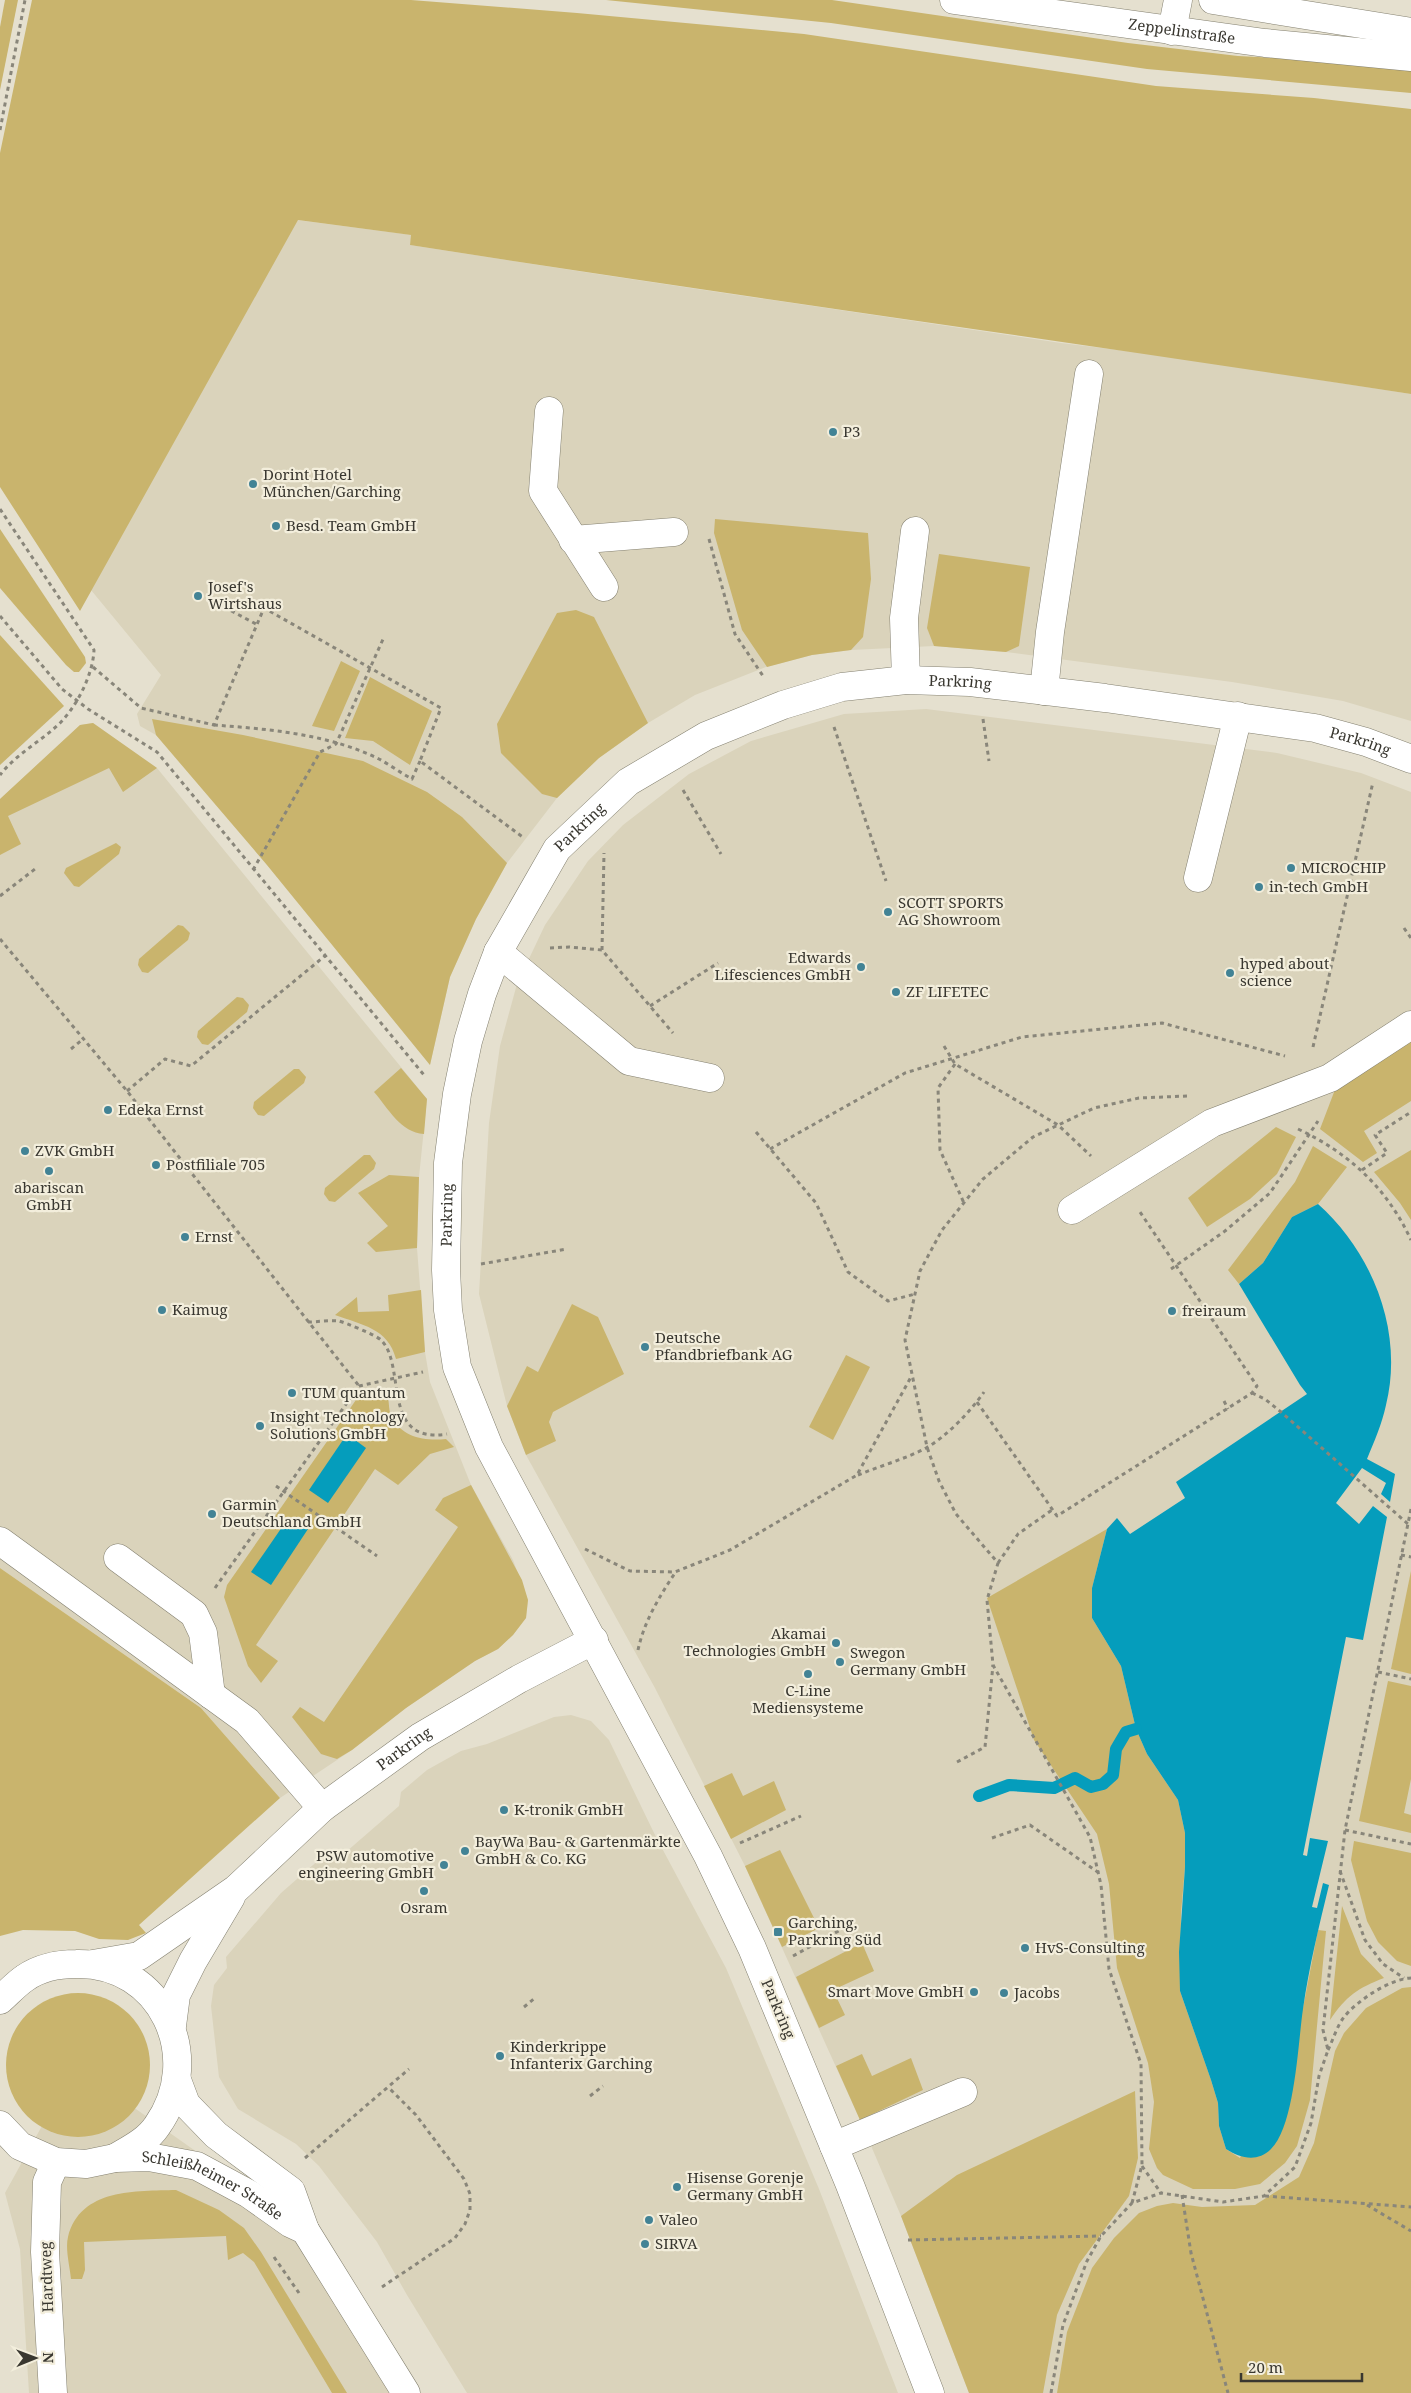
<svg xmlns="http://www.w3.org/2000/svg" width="1411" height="2393" viewBox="0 0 1411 2393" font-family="'Noto Serif',serif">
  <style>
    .built { fill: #dad3bb }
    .green { fill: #c9b46d }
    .water { fill: #059dbc }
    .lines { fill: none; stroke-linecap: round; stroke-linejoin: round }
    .stream { stroke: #059dbc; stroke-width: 12 }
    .minor-casing { stroke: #848070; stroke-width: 29 }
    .major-casing { stroke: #848070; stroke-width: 29 }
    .path { stroke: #89867a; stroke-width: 3; stroke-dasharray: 4 4; stroke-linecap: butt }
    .minor { stroke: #fff; stroke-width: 28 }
    .major { stroke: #fff; stroke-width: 28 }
    .poi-dot { fill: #428395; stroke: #f3eedc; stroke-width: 2 }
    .labels { text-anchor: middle; stroke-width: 4.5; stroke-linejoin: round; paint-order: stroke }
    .street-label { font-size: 15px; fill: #393730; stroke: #f3eedc }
    .poi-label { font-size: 15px; fill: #393730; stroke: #f3eedc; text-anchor: start }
  </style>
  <rect width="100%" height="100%" fill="#e5e0cf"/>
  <g class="built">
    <path d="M297 220 412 235 410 245 610 276 1061 343 1160 355 1411 394V721L1343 701 1232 682 1006 652 934 646 851 650 812 655 766 667 695 695 648 723 599 758 557 798 507 863 476 919 450 977 430 1065 267 865 156 735 140 726 137 714 161 675 91 590Z"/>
    <path d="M926 709 1277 753 1361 773 1411 792V2393H969L901 2216 860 2120 745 1866 655 1688 526 1455 507 1406 479 1294 489 1123 500 1046 517 984 545 925 588 861 623 825 689 774 751 741 844 714Z"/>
    <path d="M93 723 157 768 427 1099 419 1177 417 1248 425 1352 430 1382 471 1485 513 1560 528 1600 526 1618 513 1635 498 1649 475 1661 406 1708 352 1750 280 1798 201 1708 0 1568V799L80 725Z"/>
    <path d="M571 1715 591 1721 609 1740 656 1837 726 1968 819 2189 898 2393H467L407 2295 377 2242 319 2166 296 2144 238 2109 219 2077 211 2006 214 1985 227 1968 226 1957 281 1893 321 1858H339L399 1806 401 1792 427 1770 461 1751 487 1744 554 1717Z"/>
    <path d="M75 2066 310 2232 415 2393H29L20 2249 5 2193Z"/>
  </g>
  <g class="green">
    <path d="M5 0H18L0 90V27Z"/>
    <path d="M32 0H411L577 13 804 34 1156 86 1314 98 1411 109V394C1078 343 743 297 410 245L411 235 298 220 80 611 0 487V153Z"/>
    <path d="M606 0H832L1128 43 1238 56 1341 61 1411 70V93L1147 69 831 23Z"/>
    <path d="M715 519 868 533 871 579 863 637 851 650 812 655 767 667 742 630 714 533Z"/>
    <path d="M0 529 85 657 86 663 79 672H74L66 665 0 588Z"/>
    <path d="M939 554 1030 567 1019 646 1006 652 934 646 927 628Z"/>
    <path d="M576 610 594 617 648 723 599 758 557 798 542 794 501 753 497 724 557 613Z"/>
    <path d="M0 635 64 706 0 765Z"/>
    <path d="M341 661 360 671 334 731 312 726Z"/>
    <path d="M370 677 432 711 410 765 373 741 345 738Z"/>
    <path d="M152 719 243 735 363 761 427 792 462 817 507 863 476 919 450 977 430 1065 267 865 156 735Z"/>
    <path d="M93 723 157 768 123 792 109 768 8 816 21 844 0 855V799L80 725Z"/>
    <path d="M116 843 121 847 119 854 79 887 74 886 64 873 66 868Z"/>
    <path d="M178 925 183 926 190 933 188 940 148 973 142 972 138 965 139 959Z"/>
    <path d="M237 997 243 998 249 1005 247 1012 208 1045 202 1044 197 1037 198 1031Z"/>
    <path d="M1411 1038V1101L1364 1131 1377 1153 1363 1162 1320 1129 1336 1087Z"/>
    <path d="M401 1068 427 1099 424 1134C401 1133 388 1108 374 1092Z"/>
    <path d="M294 1069H299L306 1077 304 1083 264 1116 258 1115 253 1108 254 1102Z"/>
    <path d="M1276 1127 1296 1137 1277 1174 1250 1199 1207 1227 1188 1198Z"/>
    <path d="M1313 1146 1347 1167 1318 1204 1292 1217 1263 1263 1239 1284 1228 1270 1295 1182Z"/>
    <path d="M1411 1150V1220L1400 1203 1374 1172Z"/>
    <path d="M364 1155H370L376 1163 374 1169 335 1202 329 1201 324 1194 325 1188Z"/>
    <path d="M389 1175 419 1177 417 1248 376 1252 367 1243 388 1226 358 1193Z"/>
    <path d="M421 1290 425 1352 396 1359C388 1328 362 1325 335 1315L357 1297 358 1312 389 1311 388 1295Z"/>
    <path d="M572 1304 598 1317 624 1374 553 1412 549 1422 556 1441 526 1455 507 1406 527 1366 538 1372Z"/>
    <path d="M846 1355 870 1367 833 1440 809 1427Z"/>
    <path d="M358 1397H388C389 1403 389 1411 391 1416 402 1438 425 1441 446 1439L454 1447 430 1454 398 1485 375 1469 256 1645 278 1661 261 1683 248 1666 224 1597 227 1585Z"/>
    <path d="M471 1485 522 1580 528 1600 526 1618 513 1635 498 1649 475 1661 406 1708 352 1750 337 1759 321 1754 292 1717 300 1707 324 1722 458 1527 435 1510 443 1498Z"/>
    <path d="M1107 1529 1092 1588V1618L1121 1666 1136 1729 1147 1754 1178 1800 1185 1833V1867L1181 1913 1180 1991 1211 2080 1218 2103 1219 2126 1226 2149 1240 2158 1303 2008 1318 1930 1326 1931 1310 2100 1297 2146 1285 2163 1260 2184 1235 2189H1193L1163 2175 1157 2168 1149 2149 1154 2102 1148 2063 1117 1968 1109 1884 1097 1834 1034 1740 987 1598Z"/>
    <path d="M0 1568 201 1708 280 1798 139 1925 146 1933 128 1940 99 1939 75 1931 23 1930 0 1936Z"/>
    <path d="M1411 1571V1674L1391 1669Z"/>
    <path d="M1388 1681 1411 1686V1779L1404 1813 1411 1815V1833L1359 1821Z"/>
    <path d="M732 1773 743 1796 774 1781 786 1810 731 1839 704 1786Z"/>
    <path d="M1354 1841 1411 1853V1966L1397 1961 1378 1942 1367 1921 1351 1860Z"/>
    <path d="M780 1850 819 1928 782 1947 745 1866Z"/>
    <path d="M1342 1906 1361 1954 1384 1978C1358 1988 1346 1996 1330 2020Z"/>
    <path d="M862 1943 874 1971 833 1990 845 2015 819 2028 796 1977Z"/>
    <path d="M1411 1987V2393H1057L1067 2332 1092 2268 1114 2238 1139 2213 1157 2206 1173 2203 1202 2207 1255 2205 1299 2177 1314 2143 1335 2051 1344 2033 1366 2008 1402 1988Z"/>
    <circle cx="78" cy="2065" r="72"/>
    <path d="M862 2054 872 2076 911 2058 923 2090 860 2120 836 2066Z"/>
    <path d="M1135 2091 1138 2158 1129 2196 1079 2264 1057 2315 1043 2393H969L901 2216 957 2175Z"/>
    <path d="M176 2190 219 2210 244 2228 261 2252 347 2393H332L254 2262 243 2253 228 2260 226 2236 84 2242 85 2270 82 2279H71C70 2267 65 2249 68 2237 80 2188 137 2191 176 2190Z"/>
  </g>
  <g class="water">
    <path d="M1318 1204C1373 1253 1404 1332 1386 1405 1382 1424 1374 1442 1367 1459L1395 1474 1390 1502 1381 1494 1386 1483 1362 1468 1336 1503 1359 1524 1373 1506 1387 1517 1363 1640 1346 1637 1303 1855 1307 1856 1310 1838 1328 1841 1312 1907 1317 1908 1323 1883 1329 1885C1319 1926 1309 1967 1303 2009 1298 2042 1295 2126 1271 2149 1257 2163 1240 2158 1226 2149L1219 2126 1218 2103 1211 2080 1180 1991 1179 1952 1185 1867V1833L1178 1800 1147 1754 1136 1729 1121 1666 1092 1618V1588L1107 1529 1117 1518 1130 1534 1185 1498 1176 1482 1307 1394 1300 1385 1239 1284 1263 1263 1292 1217Z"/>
    <path d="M347 1434 366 1448 328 1503 309 1490Z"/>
    <path d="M289 1517 308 1529 271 1585 251 1572Z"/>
  </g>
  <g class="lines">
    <path class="stream" d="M979 1796 1009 1785 1054 1788 1075 1778 1091 1787 1103 1784 1113 1775 1116 1749 1126 1732 1136 1729"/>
    <g class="minor-casing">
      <g id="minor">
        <path d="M549 411 543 491 604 587"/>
        <path d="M573 540 674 532"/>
        <path d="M906 680 904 618 915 531"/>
        <path d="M1044 691 1050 632 1089 374"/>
        <path d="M1198 878 1238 716"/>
        <path d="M498 952 629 1061 710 1078"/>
        <path d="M1072 1210 1212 1123 1330 1078 1411 1025"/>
        <path d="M0 1541 247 1721 322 1808"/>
        <path d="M118 1558 194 1614 203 1633 211 1695"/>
        <path id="s1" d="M93 1964 139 1956 236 1889 322 1808 420 1737 519 1679 594 1640"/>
        <path d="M0 2000C8 1993 16 1984 25 1978 39 1968 59 1964 76 1964 161 1962 206 2057 157 2126 147 2141 130 2149 115 2158"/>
        <path d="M172 2026 176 1995 193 1961 231 1897"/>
        <path d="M177 2080 186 2104 216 2135 291 2191 305 2230 406 2393"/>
        <path id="s2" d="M0 2125 20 2146 56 2162 86 2164 115 2158 149 2157 197 2166 249 2194 290 2223 305 2230"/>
        <path d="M834 2146 963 2092"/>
        <path d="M53 2393 45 2252 47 2182 56 2162"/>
        <path id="s3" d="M930 2393 850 2185 752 1948 708 1856 489 1447 457 1367 448 1310 446 1270 448 1163 457 1094 468 1041 482 994 498 952 557 849 628 782 706 736 783 705 842 687 906 680 970 682 1105 698 1315 728 1366 742 1411 759"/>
      </g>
    </g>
    <g class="major-casing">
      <g id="major">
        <path id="s4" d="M954 0 1265 43 1411 57"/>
        <path d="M1213 0 1411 32"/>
        <path d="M1172 31 1178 0"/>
      </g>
    </g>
    <g class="path">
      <path d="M0 130 25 0"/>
      <path d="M0 509 94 650C93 674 78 704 61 722 42 741 17 753 0 775"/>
      <path d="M709 539 735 634 763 676"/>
      <path d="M224 607 256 624"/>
      <path d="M0 616 62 689 88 709 157 752 424 1075"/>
      <path d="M93 667 141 708 214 725 264 608 441 708 420 761 524 838"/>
      <path d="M983 719 989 761"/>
      <path d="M214 725C268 729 329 734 379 759 390 765 401 773 412 779L420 761"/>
      <path d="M834 727 886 881"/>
      <path d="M683 790 721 854"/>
      <path d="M253 870 320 752 336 744 384 637"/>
      <path d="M0 896 35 869"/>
      <path d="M1404 928 1411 938"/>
      <path d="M0 939 127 1091 359 1386"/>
      <path d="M550 948 569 947 602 950 673 1033"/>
      <path d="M602 950 604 853"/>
      <path d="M650 1006 718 963"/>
      <path d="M944 1046 955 1064 1058 1125 1091 1156"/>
      <path d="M1313 1047 1373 782"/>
      <path d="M71 1049 83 1039"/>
      <path d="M955 1064 938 1088 940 1150 964 1203"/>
      <path d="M127 1091 165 1059 191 1066 326 955"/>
      <path d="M1298 1129C1349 1153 1387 1188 1411 1240"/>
      <path d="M756 1132 816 1203 848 1272 888 1301 915 1294"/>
      <path d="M770 1149 905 1073 1022 1037 1162 1023 1285 1056"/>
      <path d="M1362 1170 1387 1153 1375 1135 1411 1112"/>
      <path d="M481 1264 567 1249"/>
      <path d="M1171 1269 1225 1231 1270 1193 1318 1121"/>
      <path d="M308 1322C317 1322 329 1320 339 1321 346 1323 376 1335 381 1340 407 1365 380 1445 447 1434"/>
      <path d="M1252 1393 1265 1399 1281 1412 1408 1524"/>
      <path d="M1224 1401 1228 1409"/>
      <path d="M977 1402 1057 1516 1252 1393 1257 1386 1138 1209"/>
      <path d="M858 1475C880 1466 905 1459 926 1448 946 1437 971 1411 984 1392"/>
      <path d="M276 1486 377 1556"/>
      <path d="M585 1549 630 1571 675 1572 730 1550 857 1475 911 1377"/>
      <path d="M1401 1555 1411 1557"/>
      <path d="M998 1563 1018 1534 1052 1510"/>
      <path d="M215 1588 359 1386 423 1372"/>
      <path d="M638 1650C644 1622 659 1597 675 1573"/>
      <path d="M1378 1672 1411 1679"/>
      <path d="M957 1762 985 1747 993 1665"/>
      <path d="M1345 1830 1411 1844"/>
      <path d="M992 1838 1030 1825 1099 1873"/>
      <path d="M740 1843 801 1816"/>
      <path d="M1340 1871 1365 1940 1383 1964 1404 1978"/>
      <path d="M793 1956 851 1924"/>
      <path d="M524 2007 535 1998"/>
      <path d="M1328 2050C1333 2040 1337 2026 1344 2017 1357 2001 1389 1979 1411 1978"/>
      <path d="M590 2096 603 2086"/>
      <path d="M305 2158 409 2069"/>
      <path d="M1142 2166 1161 2193"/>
      <path d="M1182 2195 1191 2253 1228 2393"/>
      <path d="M1265 2196 1411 2207"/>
      <path d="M1132 2203 1142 2165 1141 2064 1109 1969 1101 1885 1090 1837 993 1665 987 1600 998 1563 956 1514 939 1481 927 1447 905 1340 920 1271 942 1230 983 1179 1033 1137 1094 1108 1139 1098 1188 1096"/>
      <path d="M1367 2205 1411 2231"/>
      <path d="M908 2240 1101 2236"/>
      <path d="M274 2257 299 2293"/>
      <path d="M382 2287 455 2238 465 2224 470 2210V2194L464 2179 416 2115 388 2087"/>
      <path d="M1051 2393 1063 2325 1087 2261 1101 2236 1132 2203 1161 2193 1223 2202 1264 2196 1295 2167 1311 2123 1319 2076 1328 2050 1323 2030 1345 1830 1411 1509"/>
    </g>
    <use href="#minor" class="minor"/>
    <use href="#major" class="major"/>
  </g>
  <g class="poi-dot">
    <circle cx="833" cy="432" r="5"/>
    <circle cx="253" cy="484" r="5"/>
    <circle cx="276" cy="526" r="5"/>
    <circle cx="198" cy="596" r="5"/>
    <circle cx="1291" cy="868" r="5"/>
    <circle cx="1259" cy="887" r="5"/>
    <circle cx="888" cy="912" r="5"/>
    <circle cx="861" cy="967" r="5"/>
    <circle cx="1230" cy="973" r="5"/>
    <circle cx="896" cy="992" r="5"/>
    <circle cx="108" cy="1110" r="5"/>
    <circle cx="25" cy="1151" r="5"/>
    <circle cx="156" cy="1165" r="5"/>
    <circle cx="49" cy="1171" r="5"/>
    <circle cx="185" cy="1237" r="5"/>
    <circle cx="162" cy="1310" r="5"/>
    <circle cx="1172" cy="1311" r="5"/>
    <circle cx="645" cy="1347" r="5"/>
    <circle cx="292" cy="1393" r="5"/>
    <circle cx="260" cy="1426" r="5"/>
    <circle cx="212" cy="1514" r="5"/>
    <circle cx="836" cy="1643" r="5"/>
    <circle cx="840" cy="1662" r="5"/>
    <circle cx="808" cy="1674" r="5"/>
    <circle cx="504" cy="1810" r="5"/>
    <circle cx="465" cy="1851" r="5"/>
    <circle cx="444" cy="1865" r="5"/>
    <circle cx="424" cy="1891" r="5"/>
    <rect x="773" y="1927" width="10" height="10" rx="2.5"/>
    <circle cx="1025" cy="1948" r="5"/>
    <circle cx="974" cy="1992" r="5"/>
    <circle cx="1004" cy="1993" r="5"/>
    <circle cx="500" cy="2056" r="5"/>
    <circle cx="677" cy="2187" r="5"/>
    <circle cx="649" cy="2220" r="5"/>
    <circle cx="645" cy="2244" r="5"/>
  </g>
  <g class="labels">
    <g class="street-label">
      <text dy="5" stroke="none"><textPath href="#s4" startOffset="230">Zeppelinstraße</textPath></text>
      <text dy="5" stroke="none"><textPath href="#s3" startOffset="2124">Parkring</textPath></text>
      <text dy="5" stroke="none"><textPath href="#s3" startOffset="2529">Parkring</textPath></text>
      <text dy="5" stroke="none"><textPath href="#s3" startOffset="1704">Parkring</textPath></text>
      <text dy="5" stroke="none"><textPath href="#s3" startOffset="1284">Parkring</textPath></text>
      <text dy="5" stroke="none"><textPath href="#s1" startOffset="384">Parkring</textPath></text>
      <text transform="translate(778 2009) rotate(67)" y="5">Parkring</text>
      <text dy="5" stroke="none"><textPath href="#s2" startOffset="232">Schleißheimer Straße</textPath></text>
      <text transform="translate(47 2277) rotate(-92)" y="5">Hardtweg</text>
    </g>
    <g class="poi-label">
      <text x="843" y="437">P3</text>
      <text x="263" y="480">Dorint Hotel<tspan x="263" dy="17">München/Garching</tspan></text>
      <text x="286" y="531">Besd. Team GmbH</text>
      <text x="208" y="592">Josef's<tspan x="208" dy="17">Wirtshaus</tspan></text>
      <text x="1301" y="873">MICROCHIP</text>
      <text x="1269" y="892">in-tech GmbH</text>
      <text x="898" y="908">SCOTT SPORTS<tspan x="898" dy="17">AG Showroom</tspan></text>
      <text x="851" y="963" text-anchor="end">Edwards<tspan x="851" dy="17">Lifesciences GmbH</tspan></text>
      <text x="1240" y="969">hyped about<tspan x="1240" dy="17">science</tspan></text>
      <text x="906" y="997">ZF LIFETEC</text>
      <text x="118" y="1115">Edeka Ernst</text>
      <text x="35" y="1156">ZVK GmbH</text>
      <text x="166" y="1170">Postfiliale 705</text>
      <text x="49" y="1193" text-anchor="middle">abariscan<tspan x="49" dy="17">GmbH</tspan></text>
      <text x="195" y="1242">Ernst</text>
      <text x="172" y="1315">Kaimug</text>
      <text x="1182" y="1316">freiraum</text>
      <text x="655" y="1343">Deutsche<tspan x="655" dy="17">Pfandbriefbank AG</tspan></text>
      <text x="302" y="1398">TUM quantum</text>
      <text x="270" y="1422">Insight Technology<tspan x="270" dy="17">Solutions GmbH</tspan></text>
      <text x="222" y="1510">Garmin<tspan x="222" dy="17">Deutschland GmbH</tspan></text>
      <text x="826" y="1639" text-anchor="end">Akamai<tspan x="826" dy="17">Technologies GmbH</tspan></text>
      <text x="850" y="1658">Swegon<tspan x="850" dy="17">Germany GmbH</tspan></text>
      <text x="808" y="1696" text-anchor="middle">C-Line<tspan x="808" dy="17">Mediensysteme</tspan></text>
      <text x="514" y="1815">K-tronik GmbH</text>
      <text x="475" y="1847">BayWa Bau- &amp; Gartenmärkte<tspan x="475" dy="17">GmbH &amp; Co. KG</tspan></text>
      <text x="434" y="1861" text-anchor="end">PSW automotive<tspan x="434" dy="17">engineering GmbH</tspan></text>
      <text x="424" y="1913" text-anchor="middle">Osram</text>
      <text x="788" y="1928">Garching,<tspan x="788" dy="17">Parkring Süd</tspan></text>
      <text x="1035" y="1953">HvS-Consulting</text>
      <text x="964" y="1997" text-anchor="end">Smart Move GmbH</text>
      <text x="1014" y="1998">Jacobs</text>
      <text x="510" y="2052">Kinderkrippe<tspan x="510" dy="17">Infanterix Garching</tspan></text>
      <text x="687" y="2183">Hisense Gorenje<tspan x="687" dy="17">Germany GmbH</tspan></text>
      <text x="659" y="2225">Valeo</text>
      <text x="655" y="2249">SIRVA</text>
    </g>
  </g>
  <g transform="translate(35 2358) rotate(89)" stroke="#f3eedc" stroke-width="4" paint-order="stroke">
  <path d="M0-4L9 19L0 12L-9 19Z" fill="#393730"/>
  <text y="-8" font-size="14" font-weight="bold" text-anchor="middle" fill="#393730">N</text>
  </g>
  <path d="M1241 2373v8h121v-8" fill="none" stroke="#393730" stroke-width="2.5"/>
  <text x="1248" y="2373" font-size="15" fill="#393730" stroke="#f3eedc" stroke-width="4" paint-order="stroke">20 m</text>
</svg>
